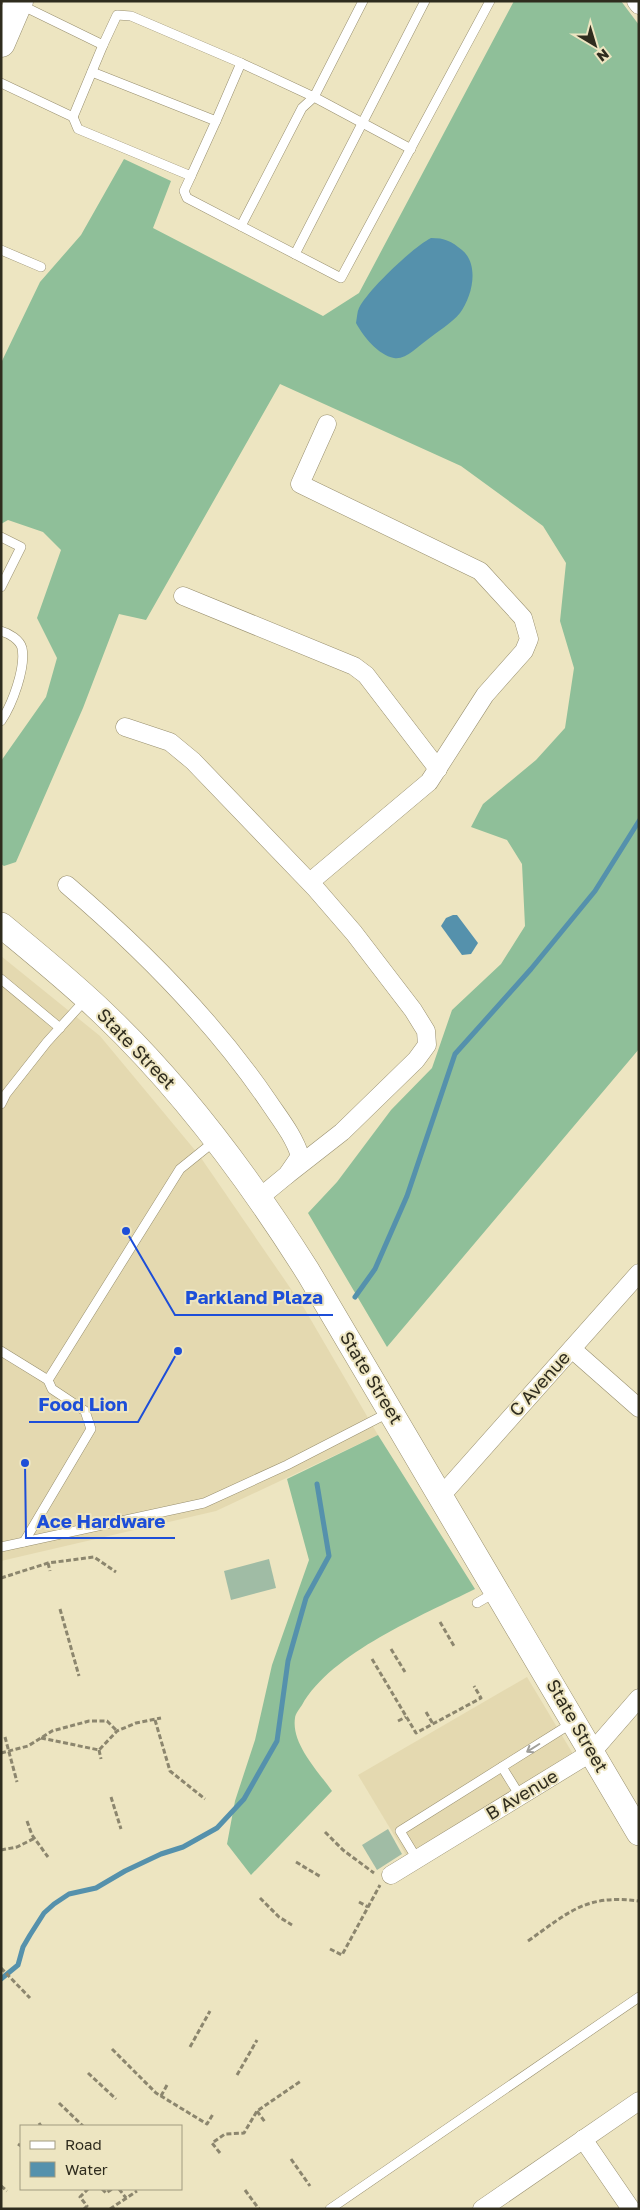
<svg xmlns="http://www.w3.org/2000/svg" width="640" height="2210" viewBox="0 0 640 2210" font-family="'Golos Text',sans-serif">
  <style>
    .built { fill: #e4d9b0 }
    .green { fill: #a0bca5 }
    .forest { fill: #8fbf99 }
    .water { fill: #5591ac }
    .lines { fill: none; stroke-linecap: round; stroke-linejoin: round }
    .stream { stroke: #5591ac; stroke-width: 5 }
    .lane-casing { stroke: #988f6f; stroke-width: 10 }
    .street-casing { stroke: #988f6f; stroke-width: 19 }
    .secondary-casing { stroke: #988f6f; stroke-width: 26 }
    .primary-casing { stroke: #988f6f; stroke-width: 29 }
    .path { stroke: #8c866e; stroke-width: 3; stroke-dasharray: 5 2.5; stroke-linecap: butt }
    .lane { stroke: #fff; stroke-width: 9 }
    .street { stroke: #fff; stroke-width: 18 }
    .secondary { stroke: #fff; stroke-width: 25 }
    .primary { stroke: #fff; stroke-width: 28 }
    .oneway { stroke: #a1a09a }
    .labels { text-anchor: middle; stroke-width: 4; stroke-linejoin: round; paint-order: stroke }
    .street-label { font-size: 18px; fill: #2f2c1e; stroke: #ede5c1 }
    .leader { fill: none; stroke: #1d4ed8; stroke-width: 2 }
    .callout-dot { fill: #1d4ed8; stroke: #ede5c1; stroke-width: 2 }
    .callout-label { font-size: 19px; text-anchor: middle; font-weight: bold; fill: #1d4ed8; stroke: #ede5c1; stroke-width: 4; stroke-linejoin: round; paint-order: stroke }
  </style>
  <rect width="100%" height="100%" fill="#ede5c1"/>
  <g class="built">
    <path d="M1 956 100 1036 199 1155 304 1308 378 1435 216 1511 1 1561Z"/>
    <path d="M527 1677 573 1754 406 1855 358 1775Z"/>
  </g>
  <g class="green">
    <path d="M269 1559 276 1588 231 1600 224 1571Z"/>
    <path d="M388 1829 402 1854 377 1870 362 1845Z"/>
  </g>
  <g class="forest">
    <path d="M514 1H621L639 25V1049L387 1347 308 1213 337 1182 391 1110 432 1068 452 1010 501 964 525 926 522 864 507 840 471 827 483 804 536 760 565 728 574 668 560 621 566 563 543 526 461 466 280 384 146 620 119 614 83 708 16 862 4 866 1 864V761L46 697 57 658 37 618 61 550 43 532 8 520 1 524V363L40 282 81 235 124 159 171 181 153 228 323 316 359 293Z"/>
    <path d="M378 1435 475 1589C423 1615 331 1653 302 1705 300 1708 295 1714 295 1718 291 1744 319 1772 332 1791L251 1875 227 1844 235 1801 255 1740 272 1665 309 1560 287 1479Z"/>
  </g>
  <g class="water">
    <path d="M431 238C445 238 451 241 462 250 480 265 472 297 460 313 452 323 437 332 427 340 418 346 406 360 394 358 378 355 363 336 356 323 357 318 357 312 359 308 368 290 413 247 431 238Z"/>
    <path d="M453 915H457L478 943 471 954 462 955 441 926 446 918Z"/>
  </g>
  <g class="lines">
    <g class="stream">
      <path d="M355 1297 375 1269 407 1196 455 1054 531 969 595 891 639 821"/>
      <path d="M1 1979 18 1965 23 1947 30 1935 44 1913 54 1904 69 1894 96 1888 125 1871 161 1854 183 1847 217 1828 244 1799 277 1741 288 1661 306 1598 329 1556 317 1484"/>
    </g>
    <g class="lane-casing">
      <g id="lane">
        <path d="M103 45 117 15 131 16 241 63 216 121"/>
        <path d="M241 63 314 97 363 1"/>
        <path d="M1 83 73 117 103 45 21 5"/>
        <path d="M73 117 78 129 191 176 216 121 92 72"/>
        <path d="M191 176 184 191 187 198 341 278 490 1"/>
        <path d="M241 226 302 108 314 97 411 149"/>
        <path d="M1 250 41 267"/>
        <path d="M295 254 425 1"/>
        <path d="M1 537 21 547 1 587"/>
        <path d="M1 631C9 633 20 640 22 648 26 668 12 705 1 721"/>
        <path d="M1 979 60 1028"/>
        <path d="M1 1104 6 1094 47 1042 86 999"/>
        <path d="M1 1351 48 1380 180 1169 216 1140"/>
        <path d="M24 1542 91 1429 85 1411 52 1389 48 1380"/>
        <path d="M1 1547 204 1503 287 1465 390 1412"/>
        <path d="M477 1603 494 1593"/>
        <path d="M502 1767 520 1796"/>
        <path d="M417 1859 400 1831 572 1723"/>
        <path d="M330 2209 639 1997"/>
      </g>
    </g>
    <g class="street-casing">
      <g id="street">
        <path d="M636 1 639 5"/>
        <path d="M183 596 354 666 366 675 438 769"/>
        <path d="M125 727 170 742 193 761 316 889 354 933 413 1010 426 1031 427 1045 416 1060 342 1132 287 1175"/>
        <path d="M310 882 429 782 485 695 524 651 529 639 523 618 480 571 300 484 327 424"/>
        <path d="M67 885C142 949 212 1019 268 1101 280 1119 294 1136 300 1156L287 1175 259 1198"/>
        <path d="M572 1349 639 1408"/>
        <path d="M441 1496 639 1273"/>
        <path d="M391 1875 592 1752 639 1698"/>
        <path d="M583 2139 631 2209"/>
        <path d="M482 2209 639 2101"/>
      </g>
    </g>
    <g class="secondary-casing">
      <path id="secondary" d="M1 925C36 954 72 983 104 1014 184 1090 250 1180 308 1272L639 1833"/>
    </g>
    <g class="primary-casing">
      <path id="primary" d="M1 43 19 1"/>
    </g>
    <g class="path">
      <path d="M48 1563 50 1571"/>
      <path d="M1 1578 48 1563 94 1557 116 1572"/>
      <path d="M60 1609 79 1676"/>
      <path d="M440 1622 454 1646"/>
      <path d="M391 1649 405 1672"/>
      <path d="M372 1659 416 1733 481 1698 474 1686"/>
      <path d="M426 1712 433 1724"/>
      <path d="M155 1720 170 1771 205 1799"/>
      <path d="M398 1721 406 1717"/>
      <path d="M5 1737 17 1782"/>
      <path d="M41 1738 99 1750 117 1731 136 1723 161 1718"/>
      <path d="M99 1750 101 1759"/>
      <path d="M1 1753 28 1746 52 1731 89 1721H107L117 1731"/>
      <path d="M111 1797 121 1829"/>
      <path d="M27 1821 32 1835 48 1857"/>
      <path d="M325 1832 343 1850 374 1873"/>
      <path d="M1 1850 17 1847 35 1838"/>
      <path d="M296 1862 321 1877"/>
      <path d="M260 1898 279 1917 292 1925"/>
      <path d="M359 1902 368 1907"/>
      <path d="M528 1941C569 1912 586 1894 639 1901"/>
      <path d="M330 1949 342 1955 380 1885"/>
      <path d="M1 1968 30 1998"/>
      <path d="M190 2047 210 2011"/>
      <path d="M112 2049 156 2093 207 2124 213 2114"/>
      <path d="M88 2073 116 2099"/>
      <path d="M237 2075 257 2040"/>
      <path d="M161 2096 167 2085"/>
      <path d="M59 2103 83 2126"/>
      <path d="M257 2111 265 2122"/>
      <path d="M39 2123 41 2126"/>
      <path d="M18 2144 21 2146"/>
      <path d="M220 2153 212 2143 225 2134 244 2133 257 2111 301 2081"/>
      <path d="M291 2159 310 2186"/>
      <path d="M1 2186 7 2191"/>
      <path d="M102 2189 106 2193 112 2189"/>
      <path d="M119 2189 126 2198"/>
      <path d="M245 2190 259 2209"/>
      <path d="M84 2209 87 2206 80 2197 88 2189"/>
      <path d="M110 2209 137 2191"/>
    </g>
    <use href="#lane" class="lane"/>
    <use href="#street" class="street"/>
    <use href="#secondary" class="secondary"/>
    <use href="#primary" class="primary"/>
  </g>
  <defs><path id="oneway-shaft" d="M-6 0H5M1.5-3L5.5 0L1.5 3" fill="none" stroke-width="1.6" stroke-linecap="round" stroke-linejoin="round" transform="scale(1.25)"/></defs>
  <use class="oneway" href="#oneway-shaft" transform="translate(533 1748) rotate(148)"/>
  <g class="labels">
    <g class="street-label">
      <text transform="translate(136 1049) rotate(46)" y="6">State Street</text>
      <text transform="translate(371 1378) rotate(59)" y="6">State Street</text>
      <text transform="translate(540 1384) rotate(-48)" y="6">C Avenue</text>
      <text transform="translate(577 1726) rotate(60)" y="6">State Street</text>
      <text transform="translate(522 1795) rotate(-31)" y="6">B Avenue</text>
    </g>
  </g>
  <path class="leader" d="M126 1231L175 1315H333M178 1351L138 1422H29M25 1463L26 1538H175"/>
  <g class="callout-dot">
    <circle cx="126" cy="1231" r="5"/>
    <circle cx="178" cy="1351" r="5"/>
    <circle cx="25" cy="1463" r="5"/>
  </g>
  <g class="callout-label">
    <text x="254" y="1304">Parkland Plaza</text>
    <text x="83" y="1411">Food Lion</text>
    <text x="101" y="1528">Ace Hardware</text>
  </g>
  <rect width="640" height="2210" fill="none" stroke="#2f2c1e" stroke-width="5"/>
  <rect x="20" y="2125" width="162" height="65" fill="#ede5c1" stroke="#a19b80"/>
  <rect x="30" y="2141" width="25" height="8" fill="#ffffff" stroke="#a19b80"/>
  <text x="65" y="2150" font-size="15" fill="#2f2c1e">Road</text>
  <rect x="30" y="2162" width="25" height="15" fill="#5591ac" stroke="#a19b80"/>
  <text x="65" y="2175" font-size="15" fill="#2f2c1e">Water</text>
  <g transform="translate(595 45) rotate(142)" stroke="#ede5c1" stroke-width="4" paint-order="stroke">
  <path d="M0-4L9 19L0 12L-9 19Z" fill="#2f2c1e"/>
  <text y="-8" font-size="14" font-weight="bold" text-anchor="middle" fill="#2f2c1e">N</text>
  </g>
</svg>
